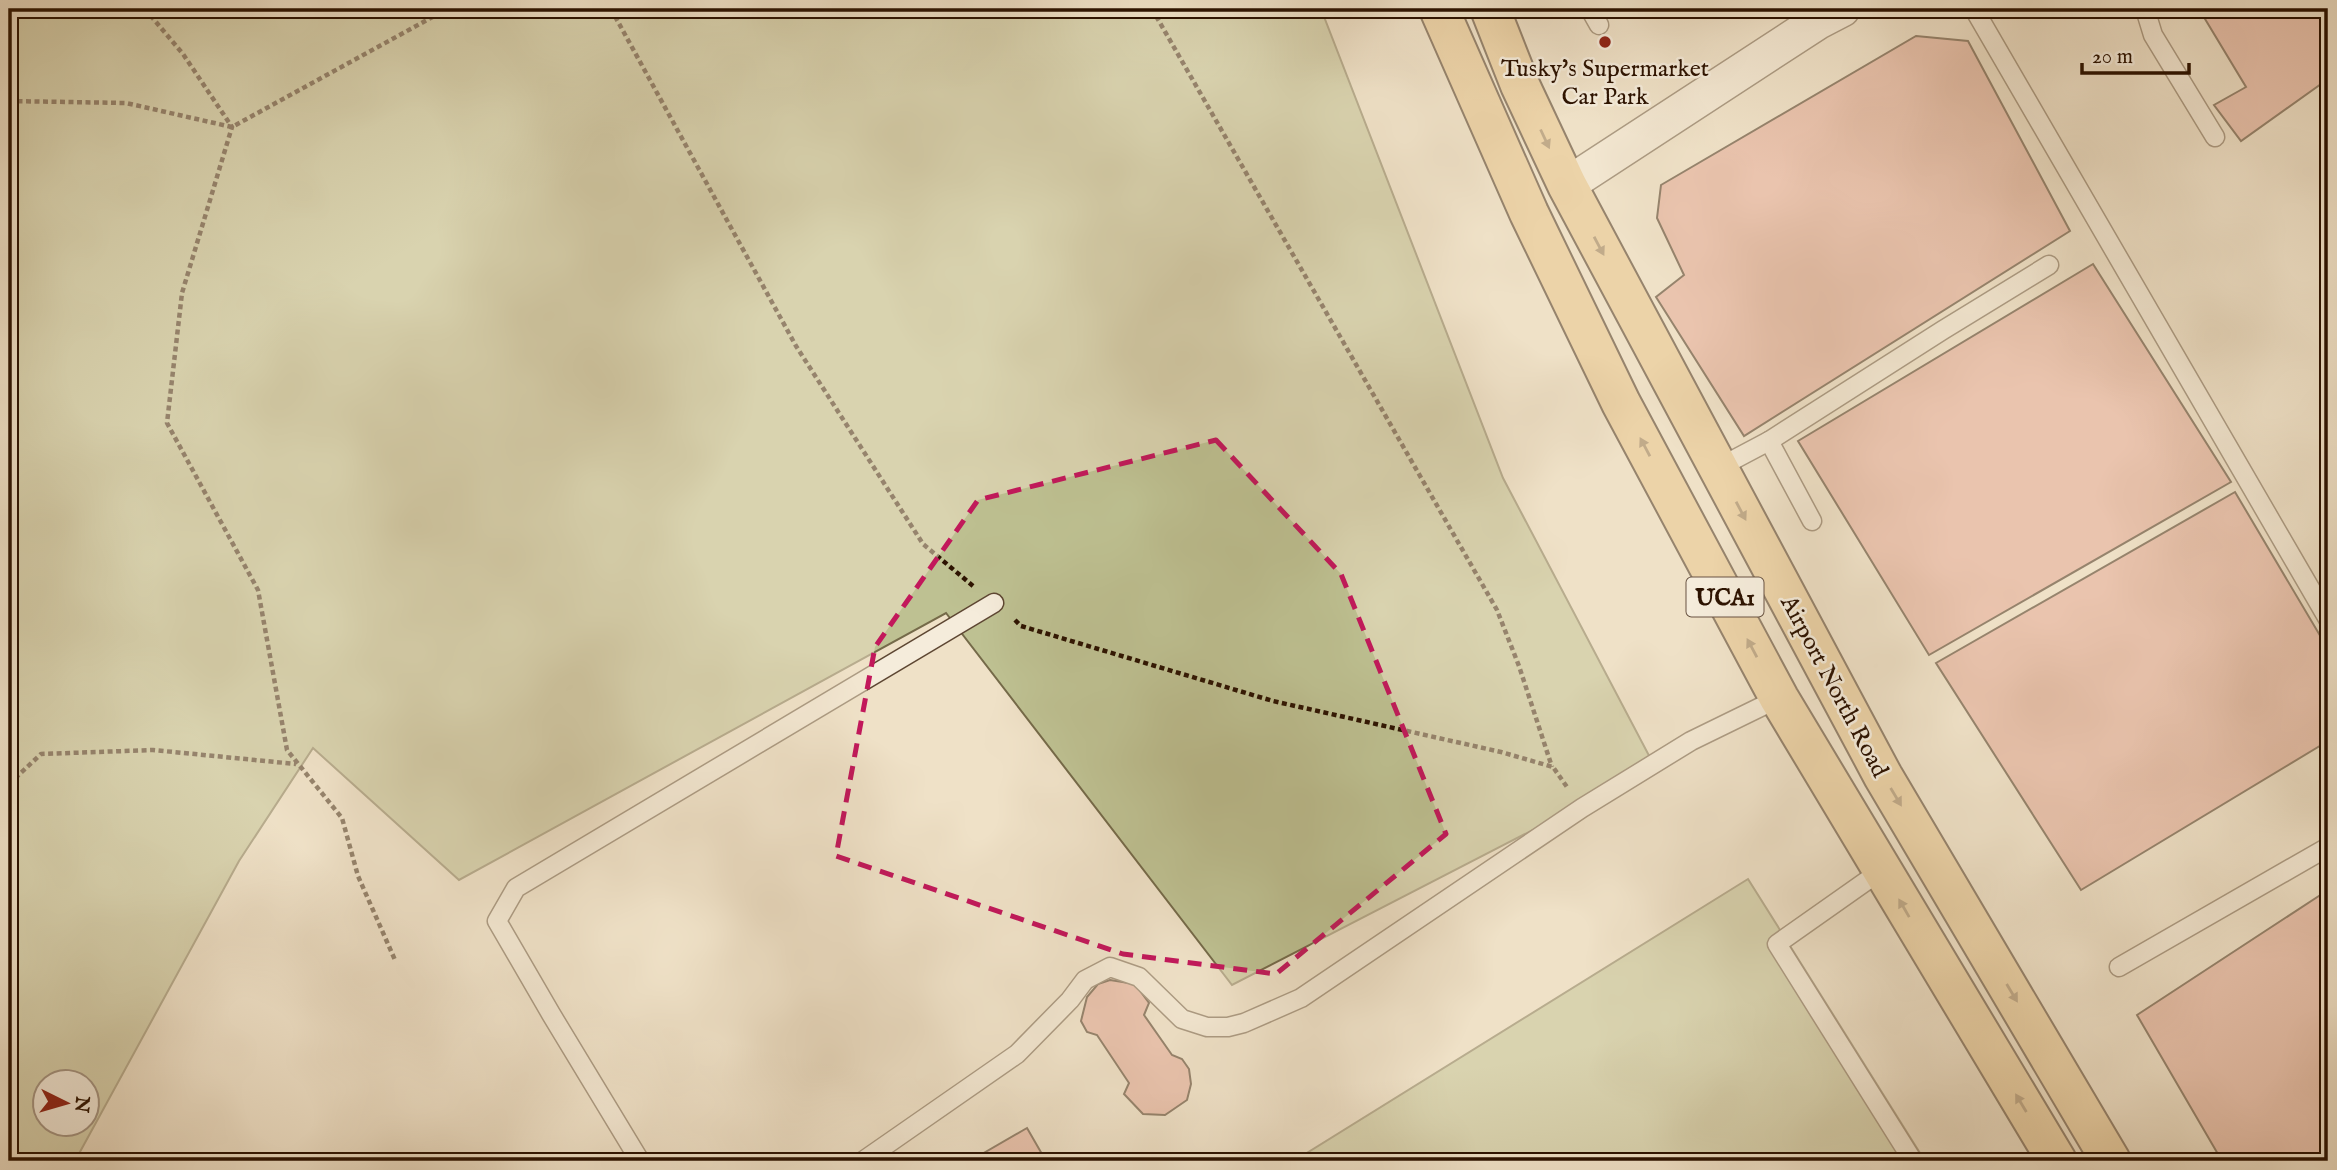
<svg xmlns="http://www.w3.org/2000/svg" width="2337" height="1170" viewBox="0 0 2337 1170" font-family="'IM FELL English',serif">
  <style>
    .green { fill: #bec192; stroke: #756a49; stroke-width: 2; fill-rule: evenodd }
    .building { fill: #e5a190; stroke: #2c1200; stroke-width: 2 }
    .lines { fill: none; stroke-linecap: round; stroke-linejoin: round }
    .lane-casing { stroke: #5d4632; stroke-width: 21 }
    .street-casing { stroke: #5d4632; stroke-width: 38 }
    .primary-casing { stroke: #2c1200; stroke-width: 42 }
    .path { stroke: #2c1200; stroke-width: 4.5; stroke-dasharray: 5 3.5; stroke-linecap: butt }
    .lane { stroke: #f5ecdb; stroke-width: 18 }
    .street { stroke: #f5ecdb; stroke-width: 35 }
    .primary { stroke: #e8c084; stroke-width: 38 }
    .oneway { fill: #8a6942 }
    .marked { fill: none; stroke: #c2185b; stroke-width: 5; stroke-dasharray: 14 9; stroke-linejoin: round }
    .poi-dot { fill: #8f2418; stroke: #f5ecdb; stroke-width: 2.5 }
    .labels { text-anchor: middle; stroke-width: 5; stroke-linejoin: round; paint-order: stroke }
    .shield { fill: #f5ecdb; stroke: #685342; stroke-width: 2 }
    .shield-label { font-size: 23px; font-weight: bold; fill: #2c1200 }
    .poi-label { font-size: 24px; fill: #2c1200; stroke: #f5ecdb }
    .street-label { font-size: 24px; fill: #2c1200; stroke: #f5ecdb }
  </style>
  <rect width="100%" height="100%" fill="#efe1c7"/>
  <filter id="stains"><feTurbulence type="fractalNoise" baseFrequency=".00286" numOctaves="4"/><feColorMatrix values="0 0 0 0 .2 0 0 0 0 .09 0 0 0 0 .02 0 0 0 .5 -.17"/></filter>
  <radialGradient id="worn" r=".72"><stop offset=".6" stop-color="#630" stop-opacity="0"/><stop offset="1" stop-color="#630" stop-opacity=".3"/></radialGradient>
  <g class="green">
    <path d="M9 9H1321L1503 478 1655 767 1232 985 946 613 459 880 313 748 239 861 75 1161H9ZM46 1082H88V1124H46Z"/>
    <path d="M1748 879 1925 1161H1294Z"/>
  </g>
  <g class="building">
    <path d="M2199 9H2328V79L2241 141 2214 105 2246 87Z"/>
    <path d="M1916 36 1968 41 2070 231 1744 436 1656 297 1684 275 1657 218 1661 185Z"/>
    <path d="M2093 264 2231 482 1929 655 1798 441Z"/>
    <path d="M2235 492 2328 649V741L2081 890 1936 663Z"/>
    <path d="M2328 890V1161H2222L2137 1015Z"/>
    <path d="M1110 980 1135 984 1149 1003 1144 1015 1172 1055 1182 1059 1189 1069 1191 1084 1187 1100 1165 1115 1143 1114 1124 1094 1129 1083 1097 1035 1087 1032 1081 1021 1087 997 1098 984Z"/>
    <path d="M1027 1128 1046 1161H970Z"/>
  </g>
  <g class="lines">
    <g class="lane-casing">
      <g id="lane">
        <path d="M1590 9 1599 25"/>
        <path d="M1974 9 2328 619"/>
        <path d="M2145 9 2153 35 2215 137"/>
        <path d="M1769 441 1812 521"/>
        <path d="M1718 468 1769 441 1943 330 2049 265"/>
        <path d="M1882 870 1777 944 1913 1161"/>
        <path d="M2119 967 2328 847"/>
        <path d="M640 1161 551 1014 497 921 516 888 994 603"/>
        <path d="M863 1161 1017 1054 1070 1000 1085 980 1110 967 1139 977 1182 1019 1207 1027H1228L1244 1023 1301 998 1582 808 1691 741 1779 698"/>
      </g>
    </g>
    <g class="street-casing">
      <path id="street" d="M1567 185 1817 22 1842 9"/>
    </g>
    <g class="primary-casing">
      <g id="primary">
        <path d="M1439 9 1529 213 1621 403 1779 698 2057 1161"/>
        <path d="M1490 9 1520 85 1567 185 1883 776 2111 1161"/>
      </g>
    </g>
    <g class="path">
      <path d="M145 9 183 54 232 127 182 293 167 423 258 590 287 750 342 818 358 876 395 960"/>
      <path d="M611 9 796 346 923 544 973 586"/>
      <path d="M1152 9 1497 610 1519 666 1552 767"/>
      <path d="M9 101 126 103 232 127 447 9"/>
      <path d="M1015 620 1021 626 1273 701 1501 752 1553 767 1567 787"/>
      <path d="M9 784 41 754 153 750 296 764"/>
    </g>
    <use href="#lane" class="lane"/>
    <use href="#street" class="street"/>
    <use href="#primary" class="primary"/>
  </g>
  <defs><path id="oneway-solid" d="M-6-.8H1V-3.2L6.5 0L1 3.2V.8H-6Z" transform="scale(1.75)"/></defs>
  <g class="oneway">
    <use href="#oneway-solid" transform="translate(1545 139) rotate(65)"/>
    <use href="#oneway-solid" transform="translate(1599 246) rotate(62)"/>
    <use href="#oneway-solid" transform="translate(1645 447) rotate(-118)"/>
    <use href="#oneway-solid" transform="translate(1741 511) rotate(62)"/>
    <use href="#oneway-solid" transform="translate(1752 648) rotate(-118)"/>
    <use href="#oneway-solid" transform="translate(1896 797) rotate(59)"/>
    <use href="#oneway-solid" transform="translate(1904 908) rotate(-120)"/>
    <use href="#oneway-solid" transform="translate(2012 993) rotate(59)"/>
    <use href="#oneway-solid" transform="translate(2021 1103) rotate(-121)"/>
  </g>
  <path d="M0 0H2337V1170H0ZM1216 440 1341 574 1446 834 1276 974 1123 954 836 856 875 647 978 500Z" fill="#efe1c7" fill-opacity=".55" fill-rule="evenodd"/>
  <path class="marked" d="M1216 440 1341 574 1446 834 1276 974 1123 954 836 856 875 647 978 500Z"/>
  <circle class="poi-dot" cx="1605" cy="42" r="7"/>
  <g class="labels">
    <rect class="shield" x="1686.5" y="577.5" width="77" height="39" rx="5"/>
    <g class="shield-label">
      <text x="1725" y="605">UCA1</text>
    </g>
    <g class="poi-label">
      <text x="1605" y="76">Tusky's Supermarket<tspan x="1605" dy="28">Car Park</tspan></text>
    </g>
    <g class="street-label">
      <text transform="translate(1835 686) rotate(62)" y="8">Airport North Road</text>
    </g>
  </g>
  <rect width="2337" height="1170" fill="none" stroke="#efe1c7" stroke-width="35"/>
  <rect x="10" y="10" width="2316" height="1149" fill="none" stroke="#2c1200" stroke-width="3.5"/>
  <rect x="18" y="18" width="2302" height="1135" fill="none" stroke="#2c1200" stroke-width="2"/>
  <g transform="translate(66 1103) rotate(95)"><circle r="33" fill="#f5ecdb" stroke="#a59583" stroke-width="2"/>
  <path d="M0-5L12 26L0 18L-12 26Z" fill="#8f2418"/>
  <text y="-10" font-size="19" font-weight="bold" text-anchor="middle" fill="#2c1200">N</text>
  </g>
  <path d="M2082 63v10h107v-10" fill="none" stroke="#2c1200" stroke-width="3.5"/>
  <text x="2092" y="63" font-size="21" fill="#2c1200" stroke="#f5ecdb" stroke-width="5" paint-order="stroke">20 m</text>
  <rect width="100%" height="100%" filter="url(#stains)"/>
  <rect width="100%" height="100%" fill="url(#worn)"/>
</svg>
